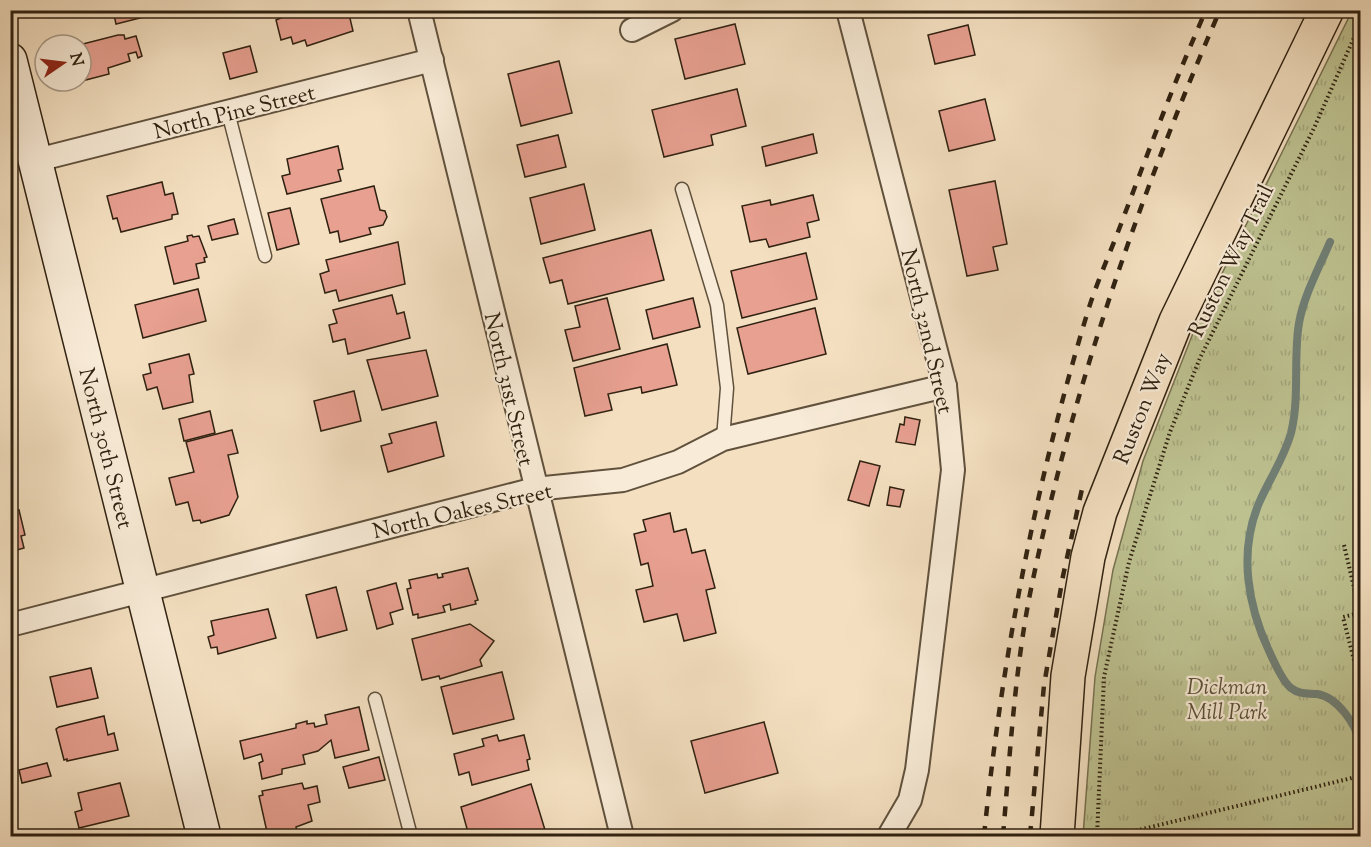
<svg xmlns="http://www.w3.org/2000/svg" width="1371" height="847" viewBox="0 0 1371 847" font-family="'Sorts Mill Goudy',serif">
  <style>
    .grass { fill: url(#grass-tufts); stroke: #767251; stroke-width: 1.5 }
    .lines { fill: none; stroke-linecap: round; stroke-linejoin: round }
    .stream { stroke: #707f75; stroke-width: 8 }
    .building { fill: #e8a091; stroke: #2f2111; stroke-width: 1.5 }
    .service-casing { stroke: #60513d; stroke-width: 15 }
    .minor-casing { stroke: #60513d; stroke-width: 26 }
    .secondary-casing { stroke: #2f2111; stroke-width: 36 }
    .primary-casing { stroke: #2f2111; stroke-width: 36 }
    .path { stroke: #2f2111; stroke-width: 4; stroke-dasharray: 1.5 3; stroke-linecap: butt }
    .service { stroke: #f8ebd7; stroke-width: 12 }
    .minor { stroke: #f8ebd7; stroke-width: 22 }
    .secondary { stroke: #f8ebd7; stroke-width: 33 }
    .primary { stroke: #f4e0c1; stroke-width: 33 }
    .rail { stroke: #2f2111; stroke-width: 4.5; stroke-dasharray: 10 10; stroke-linecap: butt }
    .labels { text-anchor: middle; stroke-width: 4.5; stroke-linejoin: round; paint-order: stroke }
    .street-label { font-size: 22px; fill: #2f2111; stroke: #f8ebd7 }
    .park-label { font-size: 22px; font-style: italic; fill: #5a5137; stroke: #f8ebd7 }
  </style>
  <defs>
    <pattern id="grass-tufts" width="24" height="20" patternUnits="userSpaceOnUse" patternTransform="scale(1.5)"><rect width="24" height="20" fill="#bec291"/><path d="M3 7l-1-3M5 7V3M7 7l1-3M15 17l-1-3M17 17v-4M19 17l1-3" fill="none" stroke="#a4a67c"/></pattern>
  </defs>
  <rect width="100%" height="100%" fill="#f4e0c1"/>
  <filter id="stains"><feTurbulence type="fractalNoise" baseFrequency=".00333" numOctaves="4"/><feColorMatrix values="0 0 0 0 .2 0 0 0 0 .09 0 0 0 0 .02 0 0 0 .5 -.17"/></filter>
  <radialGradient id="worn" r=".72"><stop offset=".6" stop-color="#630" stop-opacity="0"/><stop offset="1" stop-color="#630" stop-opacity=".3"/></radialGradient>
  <path class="grass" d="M1352 11H1360V836H1083L1095 677 1113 570 1143 461 1195 328Z"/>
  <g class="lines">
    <path class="stream" d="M1330 242C1319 268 1304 295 1299 323 1293 359 1300 397 1291 433 1284 458 1269 480 1259 503 1238 553 1248 607 1270 653 1275 664 1283 682 1291 688 1300 695 1307 693 1317 694 1338 697 1356 725 1360 743"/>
  </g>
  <g class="building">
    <path d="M113 10H142L144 17 116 24Z"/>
    <path d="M299 10H348L353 31 307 46 305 40 293 44 291 37 281 40 276 20Z"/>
    <path d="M735 24 745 64 685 79 675 39Z"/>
    <path d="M968 25 975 55 935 64 928 35Z"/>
    <path d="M118 35H124L125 39 136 36 142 56 138 58 136 52 128 54 130 61 108 68 109 74 82 81 81 45H79Z"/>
    <path d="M250 46 257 72 230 79 223 53Z"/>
    <path d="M559 61 572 113 521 126 508 74Z"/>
    <path d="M737 89 746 126 711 135 713 145 664 157 652 110Z"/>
    <path d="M985 99 995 140 949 151 939 111Z"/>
    <path d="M813 134 817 153 766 166 762 147Z"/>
    <path d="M558 135 566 167 525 177 517 145Z"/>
    <path d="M338 146 343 169 338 170 341 181 287 194 282 176 290 174 287 159Z"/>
    <path d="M995 181 1007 244 993 247 998 270 967 276 949 190Z"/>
    <path d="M162 182 165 195 173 193 178 214 172 215V219L121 232 117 218 113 219 107 196Z"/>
    <path d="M584 184 595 230 541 244 530 198Z"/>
    <path d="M374 186 380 210 385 211 387 217 383 225 369 228 371 234 340 242 338 231 330 233 321 199Z"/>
    <path d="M813 195 819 220 807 223 810 237 769 247 766 239 750 242 742 206 770 200 771 205Z"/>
    <path d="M290 208 299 244 277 250 268 213Z"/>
    <path d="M234 219 238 234 212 240 208 226Z"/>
    <path d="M651 230 664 280 568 304 562 280 550 283 543 258Z"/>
    <path d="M192 235 193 237 199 236 207 257 204 258 205 262 196 264 199 278 174 284 165 247 188 241 187 236Z"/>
    <path d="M398 242 405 284 339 301 336 290 325 293 320 274 329 271 326 260Z"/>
    <path d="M806 253 817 299 742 318 731 271Z"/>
    <path d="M198 289 206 321 143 338 135 305Z"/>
    <path d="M392 295 397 314 404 312 410 338 348 354 345 339 333 342 329 325 337 323 333 310Z"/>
    <path d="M607 298 620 349 573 361 565 330 580 327 575 306Z"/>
    <path d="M693 298 700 327 653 339 646 310Z"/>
    <path d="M815 308 826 354 748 374 737 328Z"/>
    <path d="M667 344 677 385 642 393 641 387 608 394 612 410 585 416 574 368Z"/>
    <path d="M426 350 438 396 382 410 367 360Z"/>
    <path d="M189 354 194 374 189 375 193 402 163 409 157 387 147 390 143 375 151 373 149 364Z"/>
    <path d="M354 391 361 421 321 431 314 401Z"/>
    <path d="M210 411 215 433 184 441 179 419Z"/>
    <path d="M905 417 920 420 915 445 896 442 900 424 904 425Z"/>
    <path d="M436 422 444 456 388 472 381 446 392 443 389 434Z"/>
    <path d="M232 430 238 453 228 455 238 497 229 515 201 523 200 520 193 521 188 502 176 505 169 478 194 472 186 442Z"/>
    <path d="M860 461 880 466 869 506 848 500Z"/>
    <path d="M10 478 15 494 10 495Z"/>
    <path d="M890 487 904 490 900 507 887 505Z"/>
    <path d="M19 510 25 535 21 536 24 548 10 552V512Z"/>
    <path d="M670 513 674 532 686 529 692 553 705 550 715 588 706 590 716 633 684 641 677 614 644 622 636 590 653 586 648 563 641 565 634 534 646 531 643 520Z"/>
    <path d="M468 568 478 600 475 601 476 604 451 610 450 604 443 606 445 612 418 618V614L413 615 407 589 411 588 409 580 437 574 438 578 443 577 442 574Z"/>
    <path d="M396 583 403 609 390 613 393 624 377 629 367 591Z"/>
    <path d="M336 587 347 630 317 638 306 595Z"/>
    <path d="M268 609 276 638 218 654 217 647 211 648 208 637 214 635 211 621Z"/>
    <path d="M470 624 494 641 480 660 482 666 440 679 439 676 422 680 412 639Z"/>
    <path d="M91 668 98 698 57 707 50 677Z"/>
    <path d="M502 672 514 719 453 734 441 687Z"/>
    <path d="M359 707 369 750 335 758 331 740 318 751 303 755 305 764 282 769V774L262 779 259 763 263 761 261 754 244 759 240 741 296 728V724L307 721V724L314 723 315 727 327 724 325 715Z"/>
    <path d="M104 716 108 735 114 733 118 750 67 761V759L64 760 56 729 59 727Z"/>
    <path d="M764 722 778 773 705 793 691 741Z"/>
    <path d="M497 735 499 741 524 735 530 759 527 760 529 770 472 785 469 772 459 775 454 754 484 746 482 739Z"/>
    <path d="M379 757 385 780 349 788 343 767Z"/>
    <path d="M47 763 51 776 22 783 19 770Z"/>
    <path d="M120 783 129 816 79 828 75 812 82 810 78 793Z"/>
    <path d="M302 783 304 789 317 786 320 802 308 805 312 821 296 827 298 836H276L274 830 267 832 259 796 263 795 262 791Z"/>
    <path d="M531 784 545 830 520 836H469L461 807Z"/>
  </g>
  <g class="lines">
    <g class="service-casing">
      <g id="service">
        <path d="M228 112 265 256"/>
        <path d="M682 189 717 305 727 388 723 439"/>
        <path d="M375 699 411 836"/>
      </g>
    </g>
    <g class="minor-casing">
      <g id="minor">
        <path d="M419 10 622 836"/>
        <path d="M848 10 945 386 953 470 917 770 910 800 889 836"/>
        <path d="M632 30 672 10"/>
        <path d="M37 160 432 60"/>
        <path d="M10 625 535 489 623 480 678 462 723 439 945 386"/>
      </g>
    </g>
    <g class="secondary-casing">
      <path id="secondary" d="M10 60 204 836"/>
    </g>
    <g class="primary-casing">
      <path id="primary" d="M1057 836 1068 676 1088 557 1100 512 1176 321 1327 10"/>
    </g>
    <g class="path">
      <path d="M1344 545 1360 613 1343 617 1355 664 1360 663"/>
      <path d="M1097 836 1104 677 1129 562 1170 432 1200 358 1315 126 1360 24"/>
      <path d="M1114 836 1360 776"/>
    </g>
    <use href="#service" class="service"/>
    <use href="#minor" class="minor"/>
    <use href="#secondary" class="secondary"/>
    <use href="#primary" class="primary"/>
    <g class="rail">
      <path d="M984 836C1002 658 1035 486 1087 314 1097 281 1112 249 1124 216 1150 147 1176 78 1206 10"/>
      <path d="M1003 836C1010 754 1015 665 1032 584 1073 388 1140 194 1220 10"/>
      <path d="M1030 836 1044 685 1063 576 1082 489"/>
    </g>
  </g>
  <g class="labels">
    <g class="street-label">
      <text transform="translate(234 111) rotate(-14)" y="8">North Pine Street</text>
      <text transform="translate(1230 260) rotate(-64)" y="8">Ruston Way Trail</text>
      <text transform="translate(928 331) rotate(77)" y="8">North 32nd Street</text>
      <text transform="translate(510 389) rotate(77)" y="8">North 31st Street</text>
      <text transform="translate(1141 408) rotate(-68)" y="8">Ruston Way</text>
      <text transform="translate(107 448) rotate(76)" y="8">North 30th Street</text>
      <text transform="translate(462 510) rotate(-13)" y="8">North Oakes Street</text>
    </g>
    <g class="park-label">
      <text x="1227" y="694">Dickman<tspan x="1227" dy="25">Mill Park</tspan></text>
    </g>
  </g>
  <rect width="1371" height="847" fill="none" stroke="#f4e0c1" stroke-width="36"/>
  <rect x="12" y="12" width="1347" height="823" fill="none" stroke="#2f2111" stroke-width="3"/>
  <rect x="18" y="18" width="1335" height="811" fill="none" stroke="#2f2111" stroke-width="1.5"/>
  <g transform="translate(63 63) rotate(76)"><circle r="28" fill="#f8ebd7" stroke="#a89a88" stroke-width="1.5"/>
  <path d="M0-4.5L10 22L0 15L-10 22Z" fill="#8f2418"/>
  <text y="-9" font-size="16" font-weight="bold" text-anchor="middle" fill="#2f2111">N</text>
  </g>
  <rect width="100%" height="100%" filter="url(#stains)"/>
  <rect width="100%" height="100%" fill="url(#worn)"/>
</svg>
